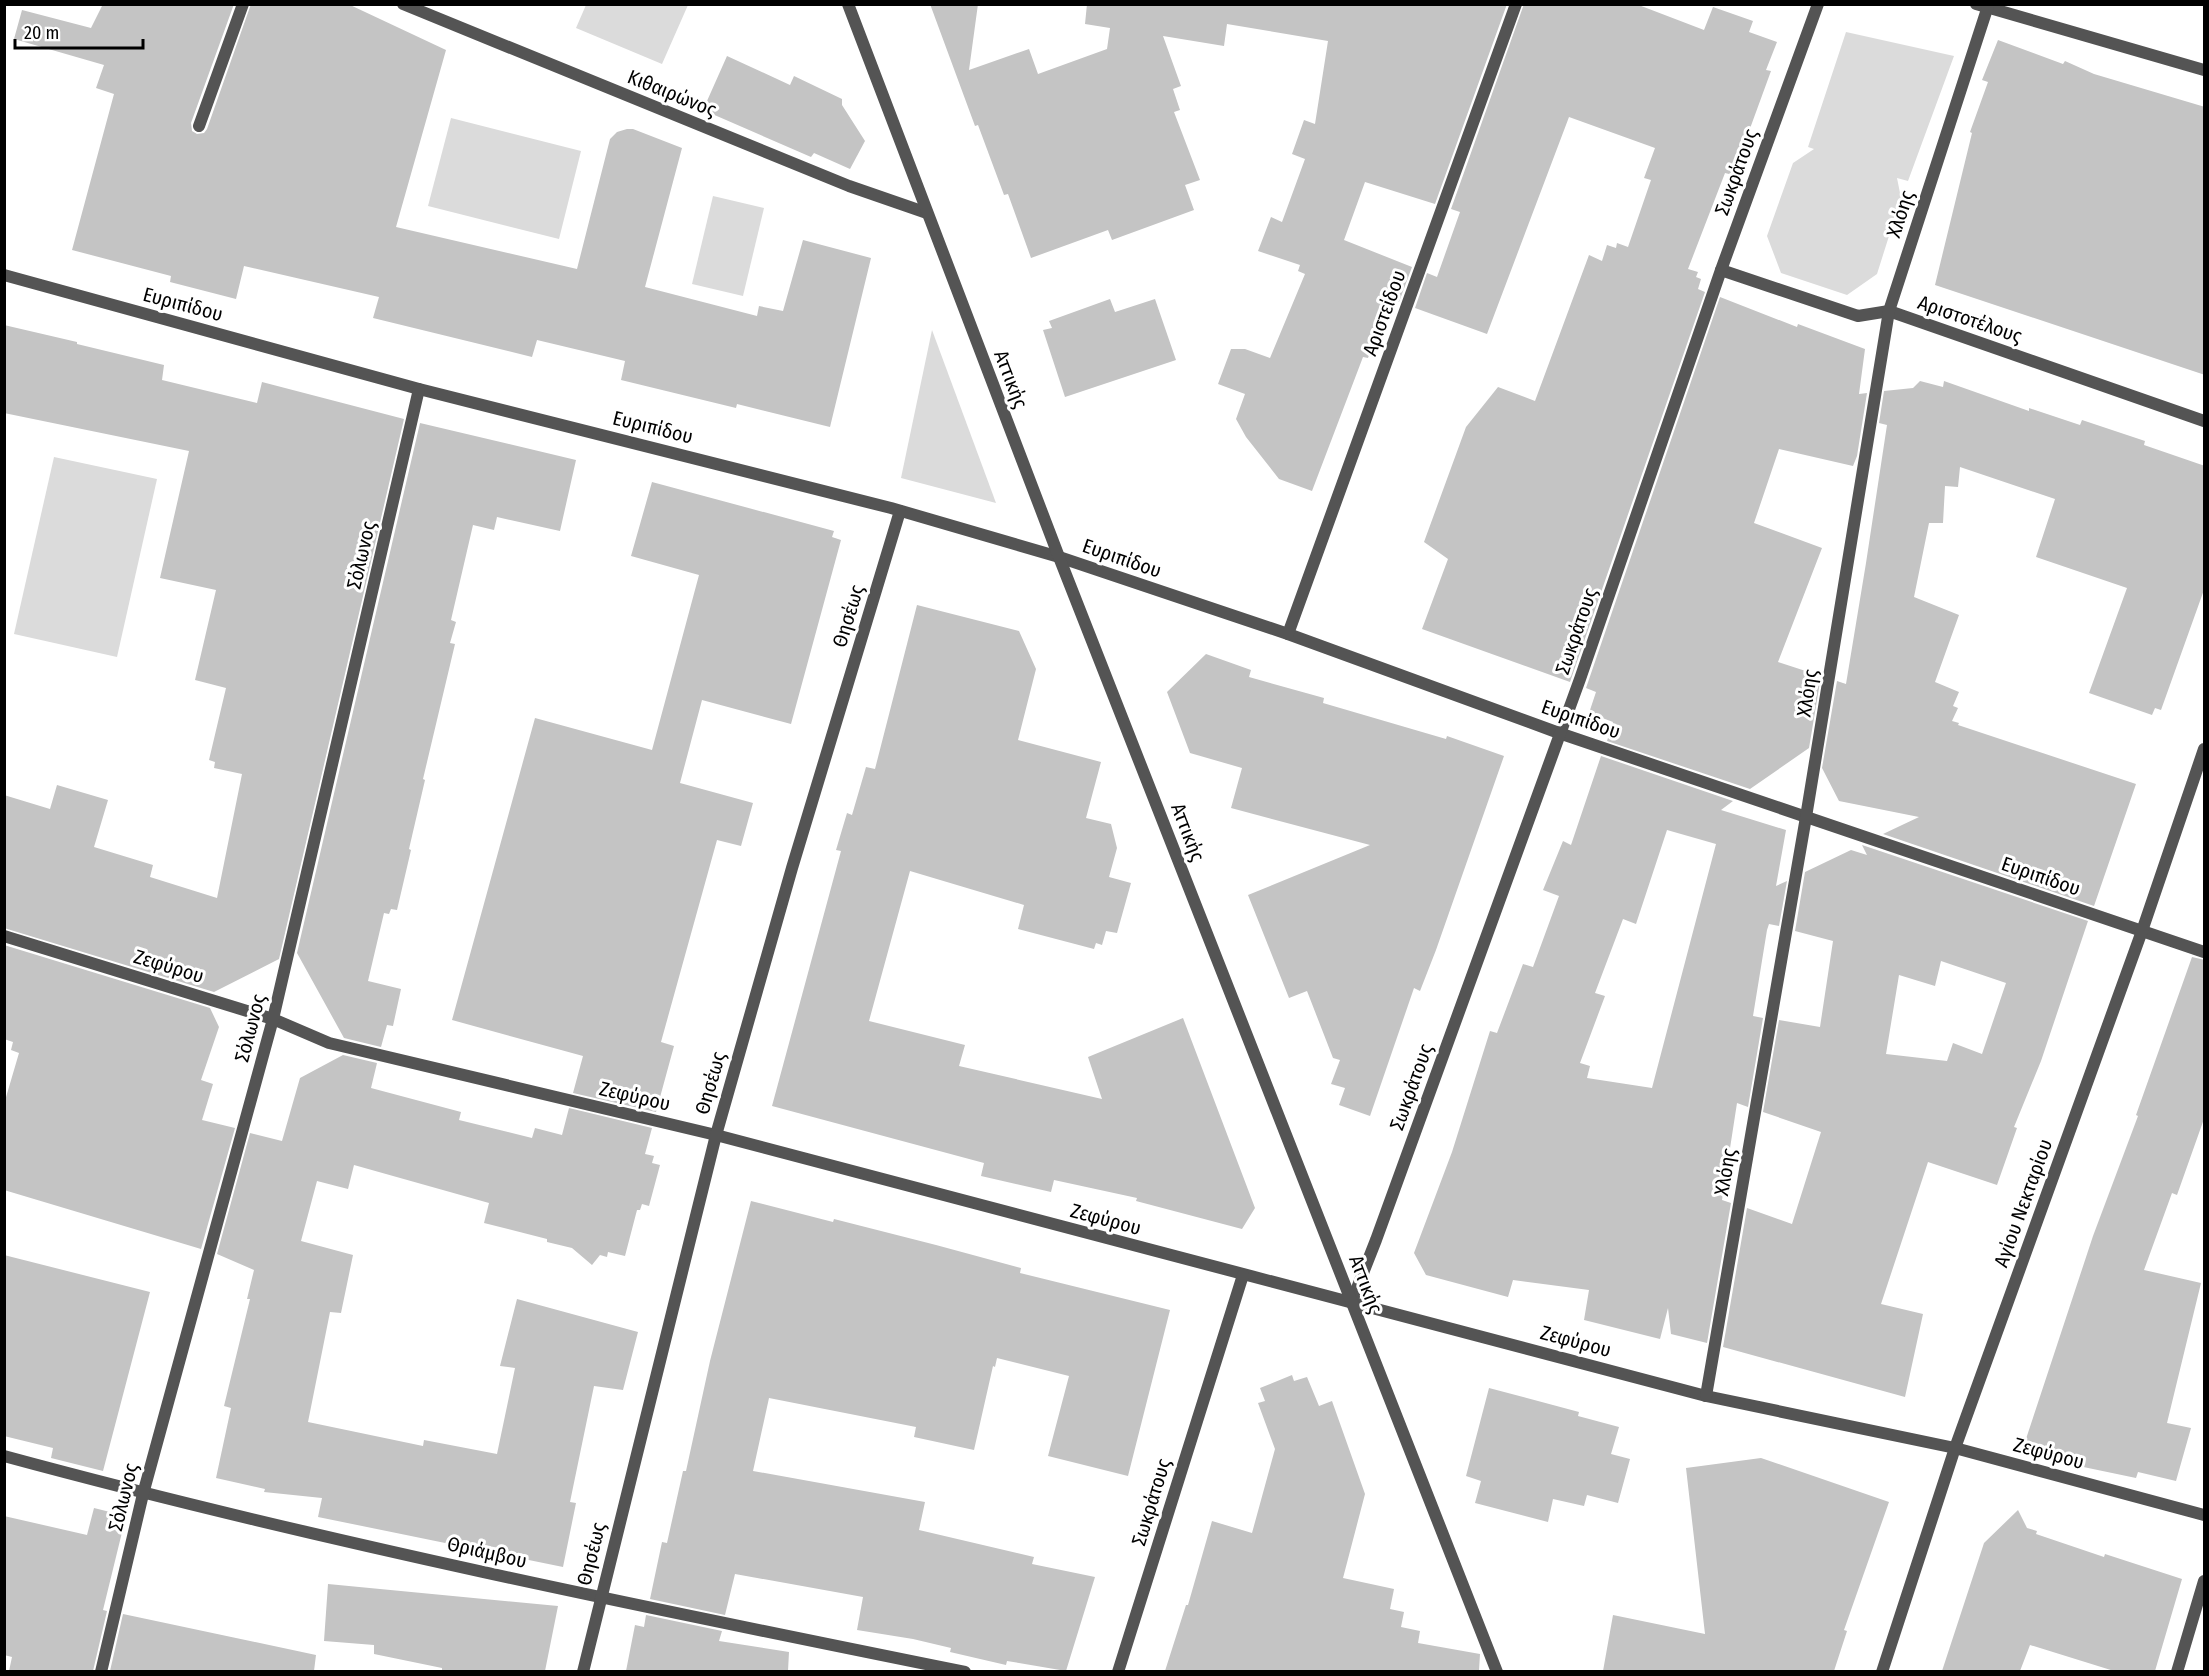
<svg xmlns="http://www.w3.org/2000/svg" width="2209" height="1676" viewBox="0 0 2209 1676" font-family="'Fira Sans Condensed',sans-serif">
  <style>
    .green { fill: #dbdbdb }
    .building { fill: #c4c4c4; fill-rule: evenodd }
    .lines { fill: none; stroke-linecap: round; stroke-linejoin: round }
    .service { stroke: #545454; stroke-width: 12 }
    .minor { stroke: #545454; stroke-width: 12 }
    .tertiary { stroke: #545454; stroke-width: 12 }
    .labels { text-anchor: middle; stroke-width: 6; stroke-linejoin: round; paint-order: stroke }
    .street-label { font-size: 20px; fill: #000; stroke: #fff }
  </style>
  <rect width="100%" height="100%" fill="#fff"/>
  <g class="green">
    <path d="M586 5V4L688 5 662 64 576 28Z"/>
    <path d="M1846 32 1954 56 1908 181 1897 178 1901 198 1877 274 1847 295 1781 273 1767 236 1793 163 1814 149 1808 147Z"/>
    <path d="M451 118 581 151 559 239 428 206Z"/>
    <path d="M713 196 764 208 743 296 692 284Z"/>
    <path d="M932 330 996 503 901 478Z"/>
    <path d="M54 457 157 479 117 657 14 634Z"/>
  </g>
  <g class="building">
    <path d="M103 4H234L191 123 192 131 197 134 204 133 207 129 251 4H348L446 50 396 227 577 269 610 139 617 132 627 129H633L682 148 645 287 757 316 759 306 783 311 803 240 871 258 830 427 737 404 736 408 621 380 625 361 537 340 532 357 373 318 379 297 244 266 236 299 170 282 171 276 72 250 114 94 96 88 104 65 14 39 22 10 91 28Z"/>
    <path d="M930 4H978L969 70 1029 49 1038 74 1107 49 1110 28 1085 24 1087 4H1507L1435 204 1365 182 1344 240 1412 267 1399 302 1389 299 1368 358 1363 357 1312 491 1279 479 1246 437 1236 419 1245 394 1218 384 1231 349H1245L1270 358 1305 274 1298 271 1300 265 1258 251 1271 217 1282 222 1305 159 1292 154 1304 120 1315 124 1328 41 1227 24 1224 46 1163 36 1181 86 1173 89 1180 110 1174 112 1200 180 1185 185 1194 210 1112 240 1108 230 1031 258 1008 194 1004 195 978 125 975 126Z"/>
    <path d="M1524 4H1636L1704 30 1713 7 1753 21 1749 32 1777 42 1766 70 1771 71 1733 175 1725 173 1688 269 1698 272 1696 277 1701 279 1698 289 1705 292 1570 682 1422 629 1448 559 1424 542 1466 427 1498 387 1535 401 1589 255 1602 261 1607 245 1616 248 1617 243 1628 247 1651 180 1644 178 1655 148 1569 117 1487 334 1415 308 1427 273 1437 277 1460 212 1451 209Z"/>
    <path d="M1998 40 2063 64 2065 61 2094 74 2205 107V375L1935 285 1972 133 1970 132 1988 82 1982 80Z"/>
    <path d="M727 56 790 85 794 76 842 99V105L865 141 850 169 814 153 811 157 703 110Z"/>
    <path d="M1720 297 1797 327 1798 324 1865 349 1859 394 1867 393 1857 456 1853 466 1779 449 1754 523 1822 548 1778 662 1821 676 1809 748 1750 789 1607 741 1613 722 1589 713 1596 692 1586 688Z"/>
    <path d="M1110 299 1115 312 1155 299 1176 360 1065 397 1043 330 1052 328 1049 321Z"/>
    <path d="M4 325 77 342V344L164 365 162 380 257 403 262 382 404 419 279 959 214 992 4 928V795L50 809 57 785 108 800 94 847 153 865 150 877 217 898 242 774 214 768 215 762 209 760 226 688 195 680 216 590 160 578 189 451 4 413Z"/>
    <path d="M1920 381 1943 387 1944 381 2029 411V408L2080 425 2082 420 2145 441 2144 445 2205 466V587L2161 710 2155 708 2152 715 2089 693 2127 588 2036 557 2055 499 1960 467 1958 487 1945 486 1943 523H1929L1914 597 1959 615 1935 682 1959 692 1953 706 1958 708 1952 721 1959 723 1958 725 2136 784 2094 906 1883 834 1919 817 1839 801 1822 768 1837 681 1846 684 1866 563 1887 425 1879 423 1884 391 1913 388Z"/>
    <path d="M420 423 576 460 560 531 497 517 494 530 473 525 451 620 456 622 450 643 455 644 423 779 425 780 409 849 411 850 397 910 391 909 389 914 384 913 368 981 401 989 393 1026 387 1025 381 1047 344 1038 297 953Z"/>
    <path d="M652 482 834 531 832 537 841 540 791 724 702 700 680 783 753 803 741 846 717 840 661 1042 674 1046 656 1112 573 1093 583 1056 452 1020 535 718 652 750 699 575 631 556Z"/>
    <path d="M917 605 1019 631 1036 669 1018 740 1101 762 1086 818 1111 824 1117 848 1109 877 1131 883 1117 933 1106 931 1102 945 1096 943 1094 949 1018 929 1024 905 910 871 869 1021 965 1045 959 1066 1102 1099 1088 1057 1183 1018 1255 1208 1242 1229 1136 1201 1137 1198 1054 1180 1051 1192 981 1176 984 1163 772 1106 841 851 836 850 847 813 852 815 866 767 875 769Z"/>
    <path d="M1206 654 1251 670 1249 677 1324 698 1323 703 1446 739 1447 736 1504 756 1436 950 1420 991 1414 988 1370 1116 1339 1105 1345 1088 1331 1084 1340 1060 1333 1058 1307 991 1289 998 1248 895 1370 845 1231 808 1242 768 1190 753 1167 692Z"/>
    <path d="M1601 756 1733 801 1721 810 1786 830 1776 886 1787 881 1779 926 1769 924 1767 930 1753 1016 1763 1018 1748 1107 1737 1103 1722 1200 1731 1203 1707 1343 1671 1334 1668 1308 1660 1339 1584 1320 1589 1290 1513 1280 1508 1297 1426 1275 1414 1253 1452 1152 1490 1031 1497 1033 1523 964 1533 967 1559 896 1543 890 1563 841 1571 845ZM1667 830 1716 844 1652 1088 1587 1078 1590 1066 1580 1063 1605 996 1595 993 1623 919 1636 924Z"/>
    <path d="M1862 845 2088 921 2041 1061 2014 1127 2017 1128 1997 1185 1928 1162 1881 1304 1923 1314 1905 1397 1723 1347 1747 1208 1792 1224 1821 1132 1763 1112 1779 1020 1820 1027 1833 941 1795 931 1805 872 1851 850 1867 855ZM1941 961 2006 983 1982 1054 1953 1043 1947 1061 1886 1054 1899 975 1935 986Z"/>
    <path d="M4 945 210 1008 219 1027 201 1080 213 1084 202 1120 235 1128 201 1249 4 1190V1104L19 1053 11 1050 13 1042 4 1039Z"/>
    <path d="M2192 957 2205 960V1116L2177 1195 2172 1193 2144 1270 2201 1283 2167 1423 2191 1428 2176 1481 2138 1472 2136 1478 2021 1454 2093 1236 2138 1116 2136 1115Z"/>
    <path d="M343 1055 377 1063 371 1088 461 1112 459 1120 532 1138 535 1128 562 1135 569 1108 652 1128 645 1154 654 1156 652 1163 660 1165 649 1206 642 1204 640 1210H637L625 1256 608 1252 607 1257 600 1255 592 1265 572 1248 547 1242V1239L484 1223 489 1203 354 1165 348 1189 317 1181 301 1241 353 1255 341 1313 330 1312 308 1422 423 1446 424 1440 497 1454 515 1368 500 1366 517 1299 638 1332 623 1390 594 1386 570 1502 576 1503 563 1567 318 1517 322 1498 264 1492 265 1489 216 1478 231 1408 224 1406 250 1299H247L254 1270 217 1254 250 1133 282 1141 300 1078Z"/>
    <path d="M751 1201 833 1222 834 1219 936 1245 1021 1268 1020 1273 1170 1310 1128 1476 1048 1456 1069 1376 997 1358 995 1367 993 1366 974 1450 914 1437 916 1427 769 1398 753 1471 925 1502 919 1530 1034 1557 1032 1564 1095 1577 1066 1671 1007 1661 1006 1665 950 1652 951 1648 913 1639 857 1630 863 1597 735 1574 725 1615 650 1599 662 1542 667 1543 683 1471H686L710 1361Z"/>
    <path d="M4 1255 150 1292 103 1471 51 1458 53 1448 4 1436Z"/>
    <path d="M1292 1375 1294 1381 1307 1377 1319 1406 1332 1401 1365 1494 1343 1578 1394 1589 1390 1609 1404 1612 1401 1627 1420 1631 1418 1643 1480 1654 1479 1671H1165L1186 1605H1188L1212 1521 1252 1533 1275 1449 1258 1403 1265 1401 1260 1388Z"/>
    <path d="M1489 1388 1579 1412 1578 1416 1619 1427 1611 1454 1630 1459 1618 1503 1587 1495 1584 1506 1553 1499 1548 1522 1475 1503 1481 1481 1466 1476Z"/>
    <path d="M1761 1458 1889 1502 1844 1630 1847 1631 1834 1671H1603L1613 1615 1705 1634 1686 1468Z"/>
    <path d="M94 1508 126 1516 103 1610 107 1611 93 1671H9L12 1657 4 1655V1516L87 1535Z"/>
    <path d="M2018 1510 2027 1528 2037 1531 2036 1534 2104 1557 2105 1554 2182 1579 2155 1671H2114L2030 1645 2020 1671H1942L1984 1543Z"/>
    <path d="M328 1584 558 1606 545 1671H442V1668L374 1654V1645L324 1641Z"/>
    <path d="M123 1614 316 1655 314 1671H110Z"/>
    <path d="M646 1615 722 1631 719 1641 789 1652 788 1671H626L635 1625 644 1627Z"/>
  </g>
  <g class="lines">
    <path class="service" d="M199 126 243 4"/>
    <g class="minor">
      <path d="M403 4 849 186 927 213"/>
      <path d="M1976 4 2204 70"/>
      <path d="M1721 270 1858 316 1889 311 2204 421"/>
      <path d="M4 275 419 389 891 508 1059 557 1288 634 1559 733 2204 952"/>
      <path d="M1288 634 1516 4"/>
      <path d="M4 936 273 1019 329 1043 716 1135 1706 1396 1955 1448 2204 1515"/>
      <path d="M1352 1301 1376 1240 1580 679 1721 270 1818 4"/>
      <path d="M1706 1396 1806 817 1889 311 1988 6"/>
      <path d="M4 1456C321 1542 643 1607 965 1672"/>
      <path d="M101 1672 143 1494 273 1019 419 389"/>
      <path d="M583 1672 716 1135 792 868 900 511"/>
      <path d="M1118 1672 1243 1275"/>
      <path d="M2177 1672 2204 1581"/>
    </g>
    <g class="tertiary">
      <path d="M848 4 1059 557 1497 1672"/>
      <path d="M1882 1672 1955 1448 2142 931 2204 749"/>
    </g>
  </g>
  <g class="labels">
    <g class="street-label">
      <text transform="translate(672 93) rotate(22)" y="7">Κιθαιρώνος</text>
      <text transform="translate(1736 172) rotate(-70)" y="7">Σωκράτους</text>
      <text transform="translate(1900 214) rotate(-72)" y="7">Χλόης</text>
      <text transform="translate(183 304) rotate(15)" y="7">Ευριπίδου</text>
      <text transform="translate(1384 313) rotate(-70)" y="7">Αριστείδου</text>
      <text transform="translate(1970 319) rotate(19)" y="7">Αριστοτέλους</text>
      <text transform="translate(1011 379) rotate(69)" y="7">Αττικής</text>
      <text transform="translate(653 427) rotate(14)" y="7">Ευριπίδου</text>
      <text transform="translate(361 555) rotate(-77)" y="7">Σόλωνος</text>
      <text transform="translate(1122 558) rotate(19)" y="7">Ευριπίδου</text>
      <text transform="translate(848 616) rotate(-73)" y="7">Θησέως</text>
      <text transform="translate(1576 631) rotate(-71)" y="7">Σωκράτους</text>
      <text transform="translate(1807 693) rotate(-81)" y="7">Χλόης</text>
      <text transform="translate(1581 719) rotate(19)" y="7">Ευριπίδου</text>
      <text transform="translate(1188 832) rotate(69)" y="7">Αττικής</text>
      <text transform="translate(2041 876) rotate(19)" y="7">Ευριπίδου</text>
      <text transform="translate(169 966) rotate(17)" y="7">Ζεφύρου</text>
      <text transform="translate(250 1028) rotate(-75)" y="7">Σόλωνος</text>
      <text transform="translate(710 1083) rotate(-74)" y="7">Θησέως</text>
      <text transform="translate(1411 1087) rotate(-70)" y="7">Σωκράτους</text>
      <text transform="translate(635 1096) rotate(13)" y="7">Ζεφύρου</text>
      <text transform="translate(1725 1172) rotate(-80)" y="7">Χλόης</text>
      <text transform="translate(2023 1203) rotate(-70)" y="7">Αγίου Νεκταρίου</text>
      <text transform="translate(1106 1219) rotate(15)" y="7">Ζεφύρου</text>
      <text transform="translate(1366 1284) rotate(69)" y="7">Αττικής</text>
      <text transform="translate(1576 1341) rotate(15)" y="7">Ζεφύρου</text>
      <text transform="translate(2049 1453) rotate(15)" y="7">Ζεφύρου</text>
      <text transform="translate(123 1497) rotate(-76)" y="7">Σόλωνος</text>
      <text transform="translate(1151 1502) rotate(-73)" y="7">Σωκράτους</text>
      <text transform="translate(487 1552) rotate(13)" y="7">Θριάμβου</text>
      <text transform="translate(591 1554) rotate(-76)" y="7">Θησέως</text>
    </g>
  </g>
  <rect width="2209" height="1676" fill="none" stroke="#000000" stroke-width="12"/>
  <path d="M15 39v9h128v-9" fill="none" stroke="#000000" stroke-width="3"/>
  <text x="24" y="39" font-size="18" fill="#000000" stroke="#ffffff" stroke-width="4.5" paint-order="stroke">20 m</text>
</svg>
